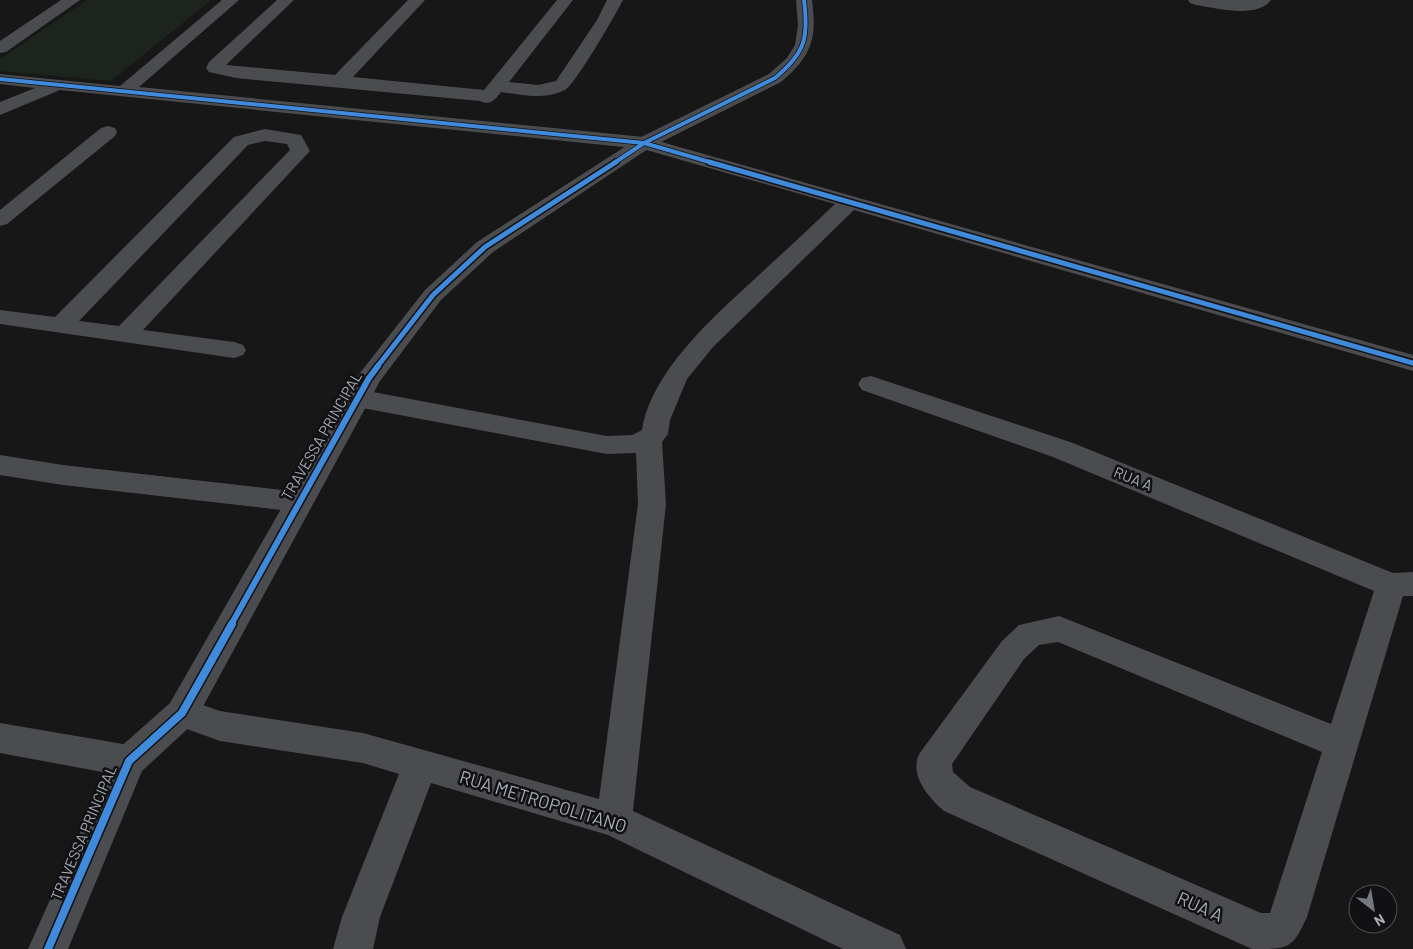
<svg xmlns="http://www.w3.org/2000/svg" width="1413" height="949" viewBox="0 0 1413 949" font-family="Barlow,sans-serif">
  <style>
    .green { fill: #1d241e }
    .lines { fill: none; stroke-linecap: round; stroke-linejoin: round }
    .minor { fill: #4b4c50; fill-rule: evenodd }
    .tertiary { fill: #4b4c50; fill-rule: evenodd }
    .cycleway-far3-casing { stroke: #111113; stroke-width: 5.5 }
    .cycleway-far2-casing { stroke: #111113; stroke-width: 8 }
    .cycleway-far1-casing { stroke: #111113; stroke-width: 9 }
    .cycleway-casing { stroke: #111113; stroke-width: 11 }
    .cycleway-far3 { stroke: #408adc; stroke-width: 4 }
    .cycleway-far2 { stroke: #408adc; stroke-width: 5 }
    .cycleway-far1 { stroke: #408adc; stroke-width: 6 }
    .cycleway { stroke: #408adc; stroke-width: 8 }
    .labels { text-anchor: middle; stroke-width: 5; stroke-linejoin: round; paint-order: stroke }
    .street-label { font-size: 15px; fill: #a8adb8; stroke: #111113 }
    .near-street-label { font-size: 18px; fill: #a8adb8; stroke: #111113 }
  </style>
  <rect width="100%" height="100%" fill="#171717"/>
  <path class="green" d="M87 0H211L111 81 0 71V59Z"/>
  <g class="lines">
    <g class="minor">
      <path d="M61 0H80L6 52 0 53V41Z"/>
      <path d="M222 0H239L139 87 644 137 1413 355V371L854 210 713 347 687 379 670 420 668 434 662 442 666 504 633 811 900 935 906 949H843L608 835 431 783 380 917 373 949H333L342 917 399 774 363 763 220 741 170 723 165 713 170 703 182 698 220 711 363 733 599 799 638 504 636 453 607 454 357 407 348 404 344 398 348 392 357 389 607 436 632 435 642 430C652 369 717 314 760 274 785 251 810 228 835 204L643 149 60 90 0 115V102L35 88 0 84V74L120 86Z"/>
      <path d="M277 0H294L226 65 335 75 408 0H425L353 77 484 90 557 0H573L509 82 538 85 556 81 597 20 607 0H623C616 14 575 85 565 90 545 100 522 95 501 92 495 100 490 106 480 101L236 78 209 72 206 68 209 62Z"/>
      <path d="M1188 0H1271C1258 19 1215 8 1196 5L1190 3Z"/>
      <path d="M108 126 115 128 117 132 115 136 7 224 0 226V210L101 128Z"/>
      <path d="M265 129 301 135 310 151 143 330 234 342 243 345 246 350 243 355 234 358 0 324V310L55 317 234 137ZM265 141 287 144 290 150 119 326 79 321 248 145Z"/>
      <path d="M871 376 1073 443 1393 573 1413 572V596H1403L1307 917C1292 949 1290 949 1252 949L944 811C931 800 913 780 917 761 917 757 920 753 922 750L1002 641 1019 625 1059 616 1331 724 1374 591 1053 457 862 390 858 384 862 378ZM1058 642 1322 752 1270 913H1261L970 787 953 772 952 764 1024 659 1039 645Z"/>
      <path d="M0 455 63 465 299 492 309 495 313 502 309 509 299 512 63 485 0 475Z"/>
      <path d="M0 723 129 745 141 750 146 761 141 772 129 777 0 753Z"/>
    </g>
    <path class="tertiary" d="M796 0H812C817 39 812 56 781 82L651 147 493 252 441 300 380 381 194 723 142 771 68 949H28L117 750 170 703 356 378 425 290 477 242 637 139 769 74 787 58 795 45 798 25Z"/>
    <g class="cycleway-far3-casing">
      <g id="cycleway-far3">
        <path d="M0 79 644 143 713 163"/>
        <path d="M614 163 644 143 775 78C805 53 809 38 804 0"/>
      </g>
    </g>
    <g class="cycleway-far2-casing">
      <g id="cycleway-far2">
        <path d="M709 162 1413 363"/>
        <path d="M377 367 433 295 485 247 616 162"/>
      </g>
    </g>
    <g class="cycleway-far1-casing">
      <path id="cycleway-far1" d="M231 625 369 378 378 366"/>
    </g>
    <g class="cycleway-casing">
      <path id="cycleway" d="M48 949 129 761 182 713 232 624"/>
    </g>
    <use href="#cycleway-far3" class="cycleway-far3"/>
    <use href="#cycleway-far2" class="cycleway-far2"/>
    <use href="#cycleway-far1" class="cycleway-far1"/>
    <use href="#cycleway" class="cycleway"/>
  </g>
  <g class="labels">
    <g class="street-label">
      <text transform="translate(322 436) rotate(-60)" y="5">TRAVESSA PRINCIPAL</text>
      <text transform="translate(1133 479) rotate(22)" y="5">RUA A</text>
      <text transform="translate(84 833) rotate(-67)" y="5">TRAVESSA PRINCIPAL</text>
    </g>
    <g class="near-street-label">
      <text transform="translate(543 802) rotate(17)" y="6">RUA METROPOLITANO</text>
      <text transform="translate(1200 907) rotate(24)" y="6">RUA A</text>
    </g>
  </g>
  <g transform="translate(1373 909) rotate(149)"><circle r="24" fill="#111113" stroke="#4d4f55"/>
  <path d="M0-4L9 19L0 12L-9 19Z" fill="#757880"/>
  <text y="-8" font-size="14" font-weight="bold" text-anchor="middle" fill="#a8adb8">N</text>
  </g>
</svg>
